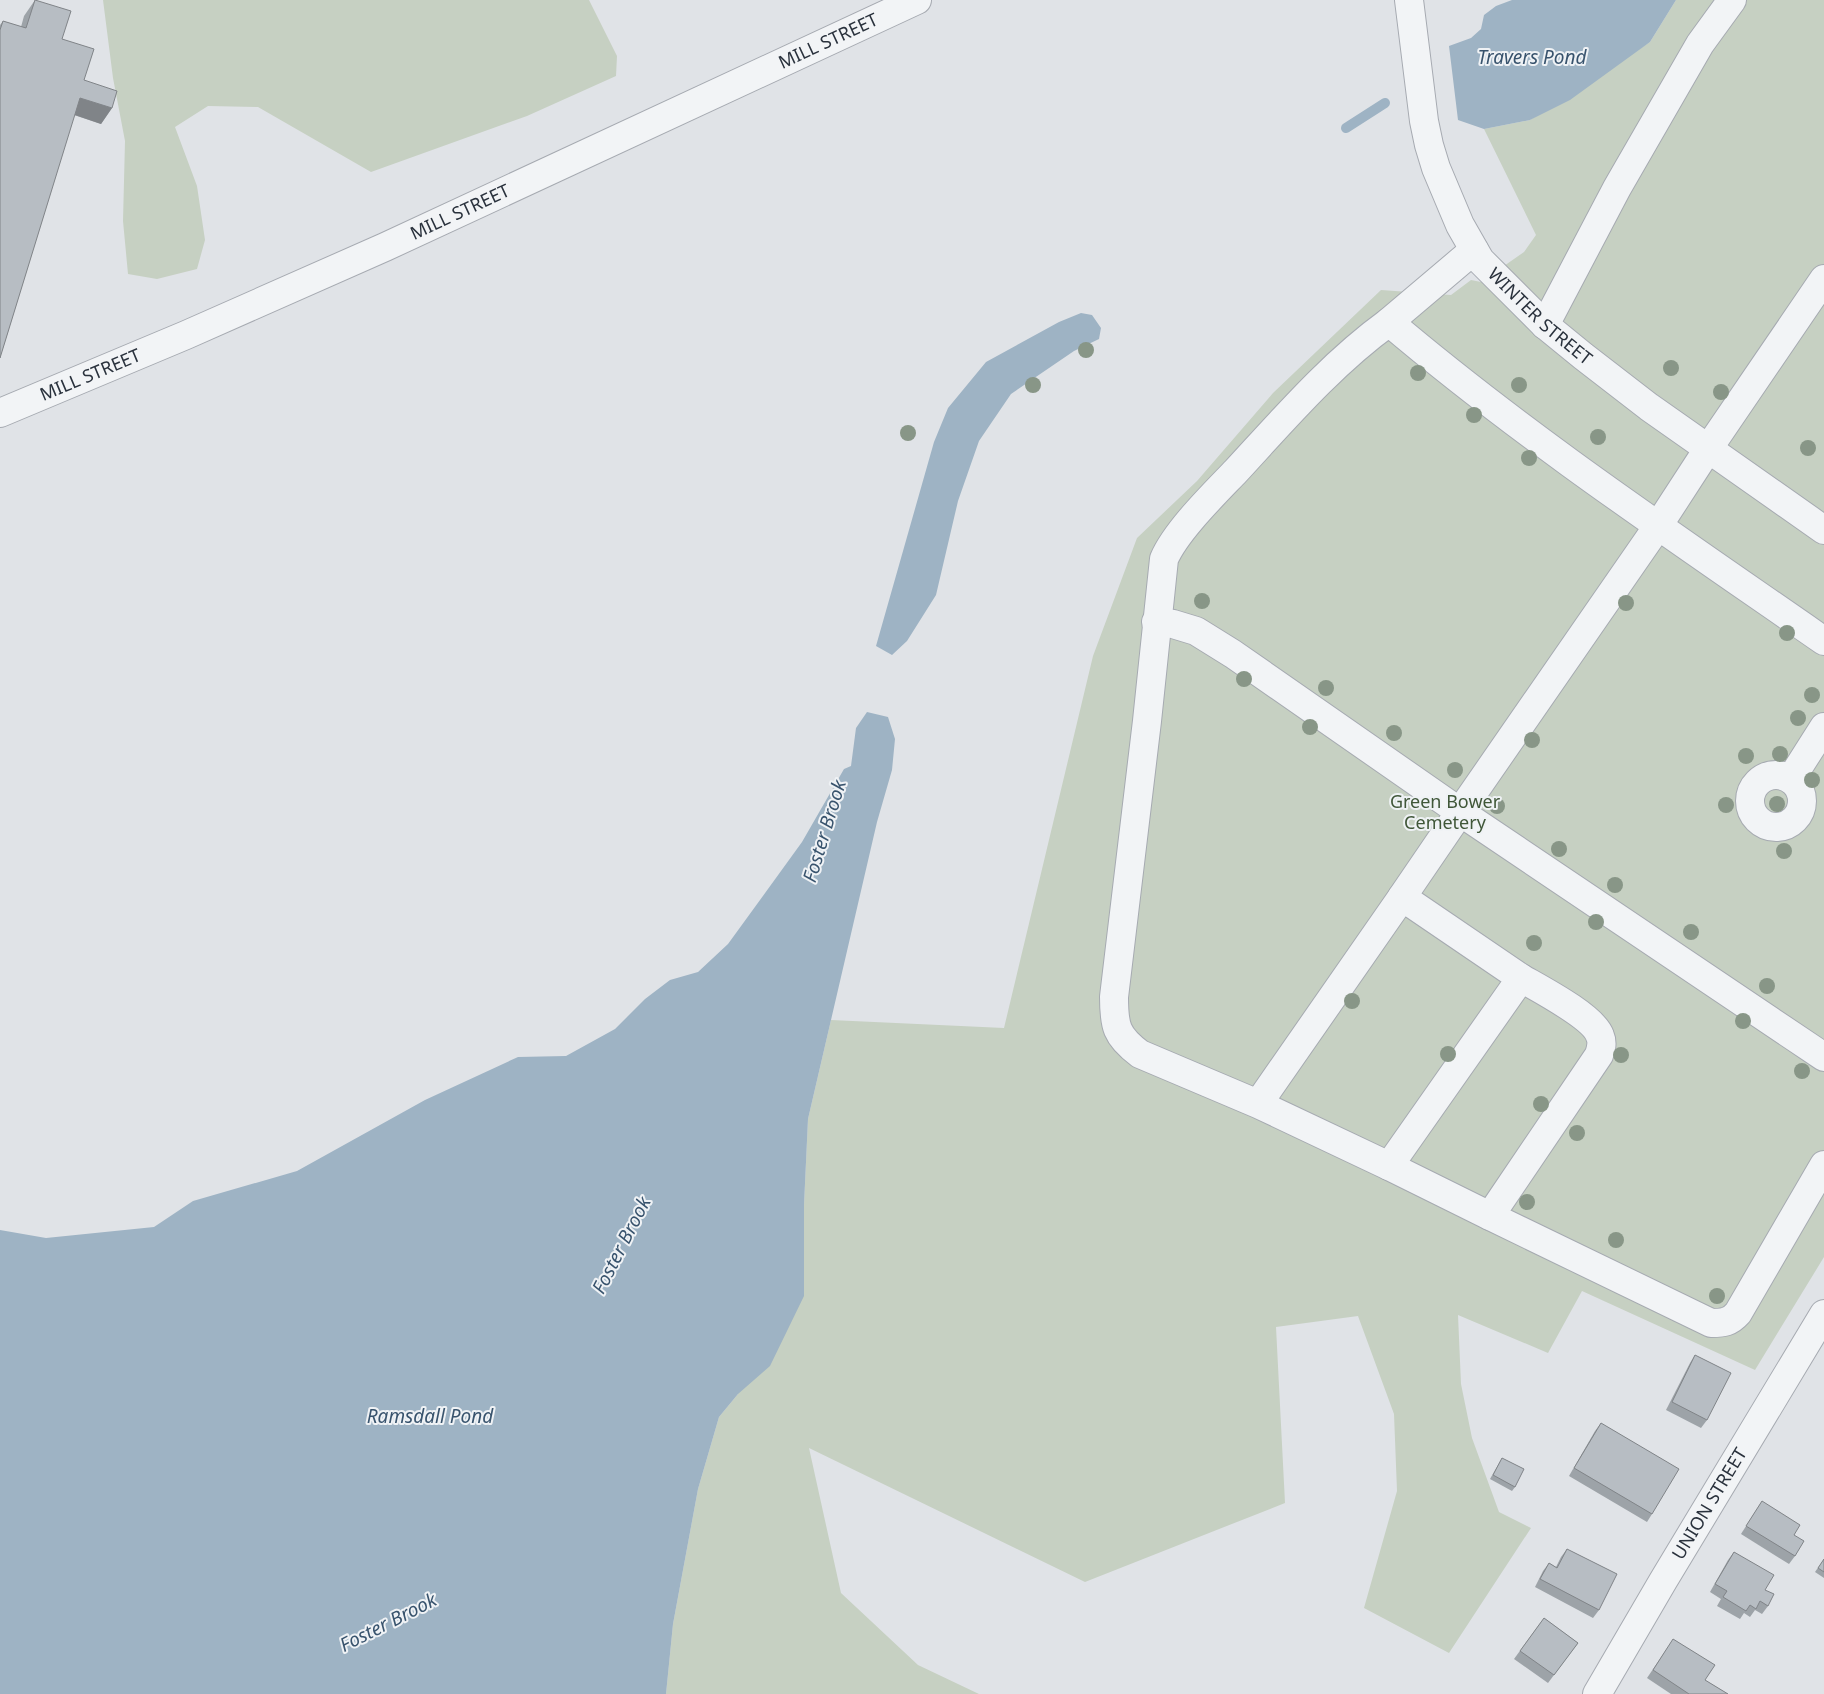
<svg xmlns="http://www.w3.org/2000/svg" width="1824" height="1694" viewBox="0 0 1824 1694" font-family="'Noto Sans',sans-serif">
  <style>
    .green { fill: #c6d0c2 }
    .water { fill: #9eb3c4 }
    .lines { fill: none; stroke-linecap: round; stroke-linejoin: round }
    .stream { stroke: #9eb3c4; stroke-width: 10 }
    .minor-casing { stroke: #a6aab1; stroke-width: 30 }
    .minor { stroke: #f2f4f6; stroke-width: 28 }
    .tree { fill: #889687 }
    .wall { fill: #9da3a8 }
    .shaded-wall { fill: #808488 }
    .building { fill: #b7bdc3; stroke: #808488 }
    .labels { text-anchor: middle; stroke-width: 4; stroke-linejoin: round; paint-order: stroke }
    .street-label { font-size: 18px; fill: #2a323d; stroke: #eff2f5 }
    .park-label { font-size: 18px; fill: #405739; stroke: #eff2f5 }
    .water-label { font-size: 19px; font-style: italic; fill: #38536d; stroke: #eff2f5 }
  </style>
  <rect width="100%" height="100%" fill="#e0e3e7"/>
  <g class="green">
    <path d="M103 0H589L617 56 616 76 527 116 371 172 258 107 208 106 175 127 197 186 205 240 197 269 157 279 128 274 123 221 125 141 113 78Z"/>
    <path d="M1676 0H1824V1257L1755 1370 1582 1291 1548 1353 1458 1315 1461 1384 1472 1438 1499 1512 1531 1528 1449 1653 1364 1608 1397 1491 1394 1414 1358 1316 1276 1327 1285 1503 1085 1582 809 1448 841 1593 918 1665 979 1694H666L673 1624 698 1489 719 1417 738 1394 804 1205 808 1119 831 1020 1004 1028 1093 656 1137 538 1197 481 1273 393 1381 290 1451 295 1471 280 1481 282 1524 252 1536 235 1484 129 1530 120 1650 42Z"/>
  </g>
  <g class="water">
    <path d="M1512 0H1676L1650 42 1570 100 1530 120 1484 129 1458 120 1449 46 1471 38 1481 29 1484 15 1496 6Z"/>
    <path d="M1081 313 1092 315 1101 328 1099 339 1074 351 1011 394 979 441 958 501 936 595 907 641 892 655 876 646 934 442 948 408 986 362 1059 322Z"/>
    <path d="M867 712 888 717 895 739 892 770 877 822 808 1119 804 1205V1296L770 1366 738 1394 719 1417 698 1489 673 1624 666 1694H0V1230L46 1238 154 1227 193 1201 297 1171 425 1100 518 1057 566 1056 615 1029 645 999 670 980 698 972 728 944 802 842 844 769 851 766 856 728Z"/>
  </g>
  <g class="lines">
    <path class="stream" d="M1346 128 1385 103"/>
    <g class="minor-casing">
      <g id="minor">
        <path id="s1" d="M1409 0 1424 121 1429 145 1436 168 1460 225 1480 260 1545 325 1583 356 1649 407 1824 530"/>
        <path d="M1824 279 1708 449 1658 526 1460 812 1824 1057"/>
        <path d="M1389 322 1474 250"/>
        <path d="M1545 325 1617 188 1700 44 1732 0"/>
        <path id="s2" d="M0 413 186 335 385 247 917 0"/>
        <path d="M1156 622 1173 624 1196 631 1233 654 1460 812 1402 897"/>
        <circle cx="1776" cy="801" r="26"/>
        <path d="M1791 779 1824 727"/>
        <path d="M1521 978C1540 989 1594 1017 1600 1036 1603 1043 1601 1049 1599 1055L1490 1216 1711 1323C1724 1323 1730 1322 1738 1313L1824 1165"/>
        <path d="M1258 1104 1402 897 1521 978 1389 1166 1258 1104 1140 1054C1116 1036 1114 1026 1114 997L1147 721 1164 559C1176 531 1214 494 1236 471 1284 419 1331 364 1389 322 1526 438 1676 538 1824 641"/>
        <path d="M1389 1166 1490 1216"/>
        <path id="s3" d="M1597 1694 1663 1581 1824 1314"/>
      </g>
    </g>
    <use href="#minor" class="minor"/>
  </g>
  <g class="tree">
    <circle cx="1086" cy="350" r="8"/>
    <circle cx="1671" cy="368" r="8"/>
    <circle cx="1418" cy="373" r="8"/>
    <circle cx="1033" cy="385" r="8"/>
    <circle cx="1519" cy="385" r="8"/>
    <circle cx="1721" cy="392" r="8"/>
    <circle cx="1474" cy="415" r="8"/>
    <circle cx="908" cy="433" r="8"/>
    <circle cx="1598" cy="437" r="8"/>
    <circle cx="1808" cy="448" r="8"/>
    <circle cx="1529" cy="458" r="8"/>
    <circle cx="1202" cy="601" r="8"/>
    <circle cx="1626" cy="603" r="8"/>
    <circle cx="1787" cy="633" r="8"/>
    <circle cx="1244" cy="679" r="8"/>
    <circle cx="1326" cy="688" r="8"/>
    <circle cx="1812" cy="695" r="8"/>
    <circle cx="1798" cy="718" r="8"/>
    <circle cx="1310" cy="727" r="8"/>
    <circle cx="1394" cy="733" r="8"/>
    <circle cx="1532" cy="740" r="8"/>
    <circle cx="1780" cy="754" r="8"/>
    <circle cx="1746" cy="756" r="8"/>
    <circle cx="1455" cy="770" r="8"/>
    <circle cx="1812" cy="780" r="8"/>
    <circle cx="1777" cy="804" r="8"/>
    <circle cx="1726" cy="805" r="8"/>
    <circle cx="1497" cy="806" r="8"/>
    <circle cx="1559" cy="849" r="8"/>
    <circle cx="1784" cy="851" r="8"/>
    <circle cx="1615" cy="885" r="8"/>
    <circle cx="1596" cy="922" r="8"/>
    <circle cx="1691" cy="932" r="8"/>
    <circle cx="1534" cy="943" r="8"/>
    <circle cx="1767" cy="986" r="8"/>
    <circle cx="1352" cy="1001" r="8"/>
    <circle cx="1743" cy="1021" r="8"/>
    <circle cx="1448" cy="1054" r="8"/>
    <circle cx="1621" cy="1055" r="8"/>
    <circle cx="1802" cy="1071" r="8"/>
    <circle cx="1541" cy="1104" r="8"/>
    <circle cx="1577" cy="1133" r="8"/>
    <circle cx="1527" cy="1202" r="8"/>
    <circle cx="1616" cy="1240" r="8"/>
    <circle cx="1717" cy="1296" r="8"/>
  </g>
  <g class="wall">
    <path d="M35 0 62 39 84 80 112 108 101 124 74 115 0 358V25L3 21 21 27 24 16Z"/>
    <path d="M1695 1355 1707 1420 1701 1428 1666 1410 1690 1363Z"/>
    <path d="M1601 1423 1652 1514 1647 1522 1569 1476 1595 1431Z"/>
    <path d="M1502 1458 1515 1487 1512 1491 1490 1479Z"/>
    <path d="M1762 1501 1794 1535 1795 1556 1789 1564 1741 1534Z"/>
    <path d="M1567 1549 1599 1610 1593 1618 1535 1587 1543 1571 1549 1563 1556 1567 1561 1557Z"/>
    <path d="M1734 1552 1765 1590 1768 1606 1762 1614 1755 1610 1750 1617 1744 1613 1740 1619 1717 1606 1721 1599 1710 1592 1728 1560Z"/>
    <path d="M1824 1559V1578L1815 1572Z"/>
    <path d="M1544 1618 1578 1643 1548 1683 1514 1659Z"/>
    <path d="M1668 1647 1705 1680 1728 1694H1671L1647 1678Z"/>
  </g>
  <path class="shaded-wall" d="M80 98 112 108 101 124 69 113Z"/>
  <g class="building">
    <path d="M35 0 71 11 62 39 94 49 84 80 117 91 112 108 80 98 0 358V30L3 21 26 28Z"/>
    <path d="M1695 1355 1731 1373 1707 1420 1672 1402Z"/>
    <path d="M1601 1423 1679 1469 1652 1514 1574 1468Z"/>
    <path d="M1502 1458 1524 1469 1515 1487 1493 1475Z"/>
    <path d="M1762 1501 1800 1525 1794 1535 1804 1541 1795 1556 1746 1526Z"/>
    <path d="M1567 1549 1617 1574 1599 1610 1540 1579 1549 1563 1557 1568Z"/>
    <path d="M1734 1552 1774 1575 1765 1590 1774 1594 1768 1606 1760 1601 1756 1609 1750 1605 1746 1611 1723 1597 1727 1591 1715 1584Z"/>
    <path d="M1824 1559V1572L1818 1568Z"/>
    <path d="M1544 1618 1578 1643 1554 1675 1520 1651Z"/>
    <path d="M1673 1639 1715 1665 1705 1680 1728 1694H1689L1653 1670Z"/>
  </g>
  <g class="labels">
    <g class="street-label">
      <text dy="6" stroke="none"><textPath href="#s2" startOffset="908">MILL STREET</textPath></text>
      <text dy="6" stroke="none"><textPath href="#s2" startOffset="502">MILL STREET</textPath></text>
      <text dy="6" stroke="none"><textPath href="#s1" startOffset="355">WINTER STREET</textPath></text>
      <text dy="6" stroke="none"><textPath href="#s2" startOffset="98">MILL STREET</textPath></text>
      <text dy="6" stroke="none"><textPath href="#s3" startOffset="221">UNION STREET</textPath></text>
    </g>
    <g class="park-label">
      <text x="1445" y="808">Green Bower<tspan x="1445" dy="21">Cemetery</tspan></text>
    </g>
    <g class="water-label">
      <text x="1532" y="64">Travers Pond</text>
      <text transform="translate(824 831) rotate(-73)" y="7">Foster Brook</text>
      <text transform="translate(621 1245) rotate(-63)" y="7">Foster Brook</text>
      <text x="430" y="1423">Ramsdall Pond</text>
      <text transform="translate(388 1622) rotate(-27)" y="7">Foster Brook</text>
    </g>
  </g>
</svg>
